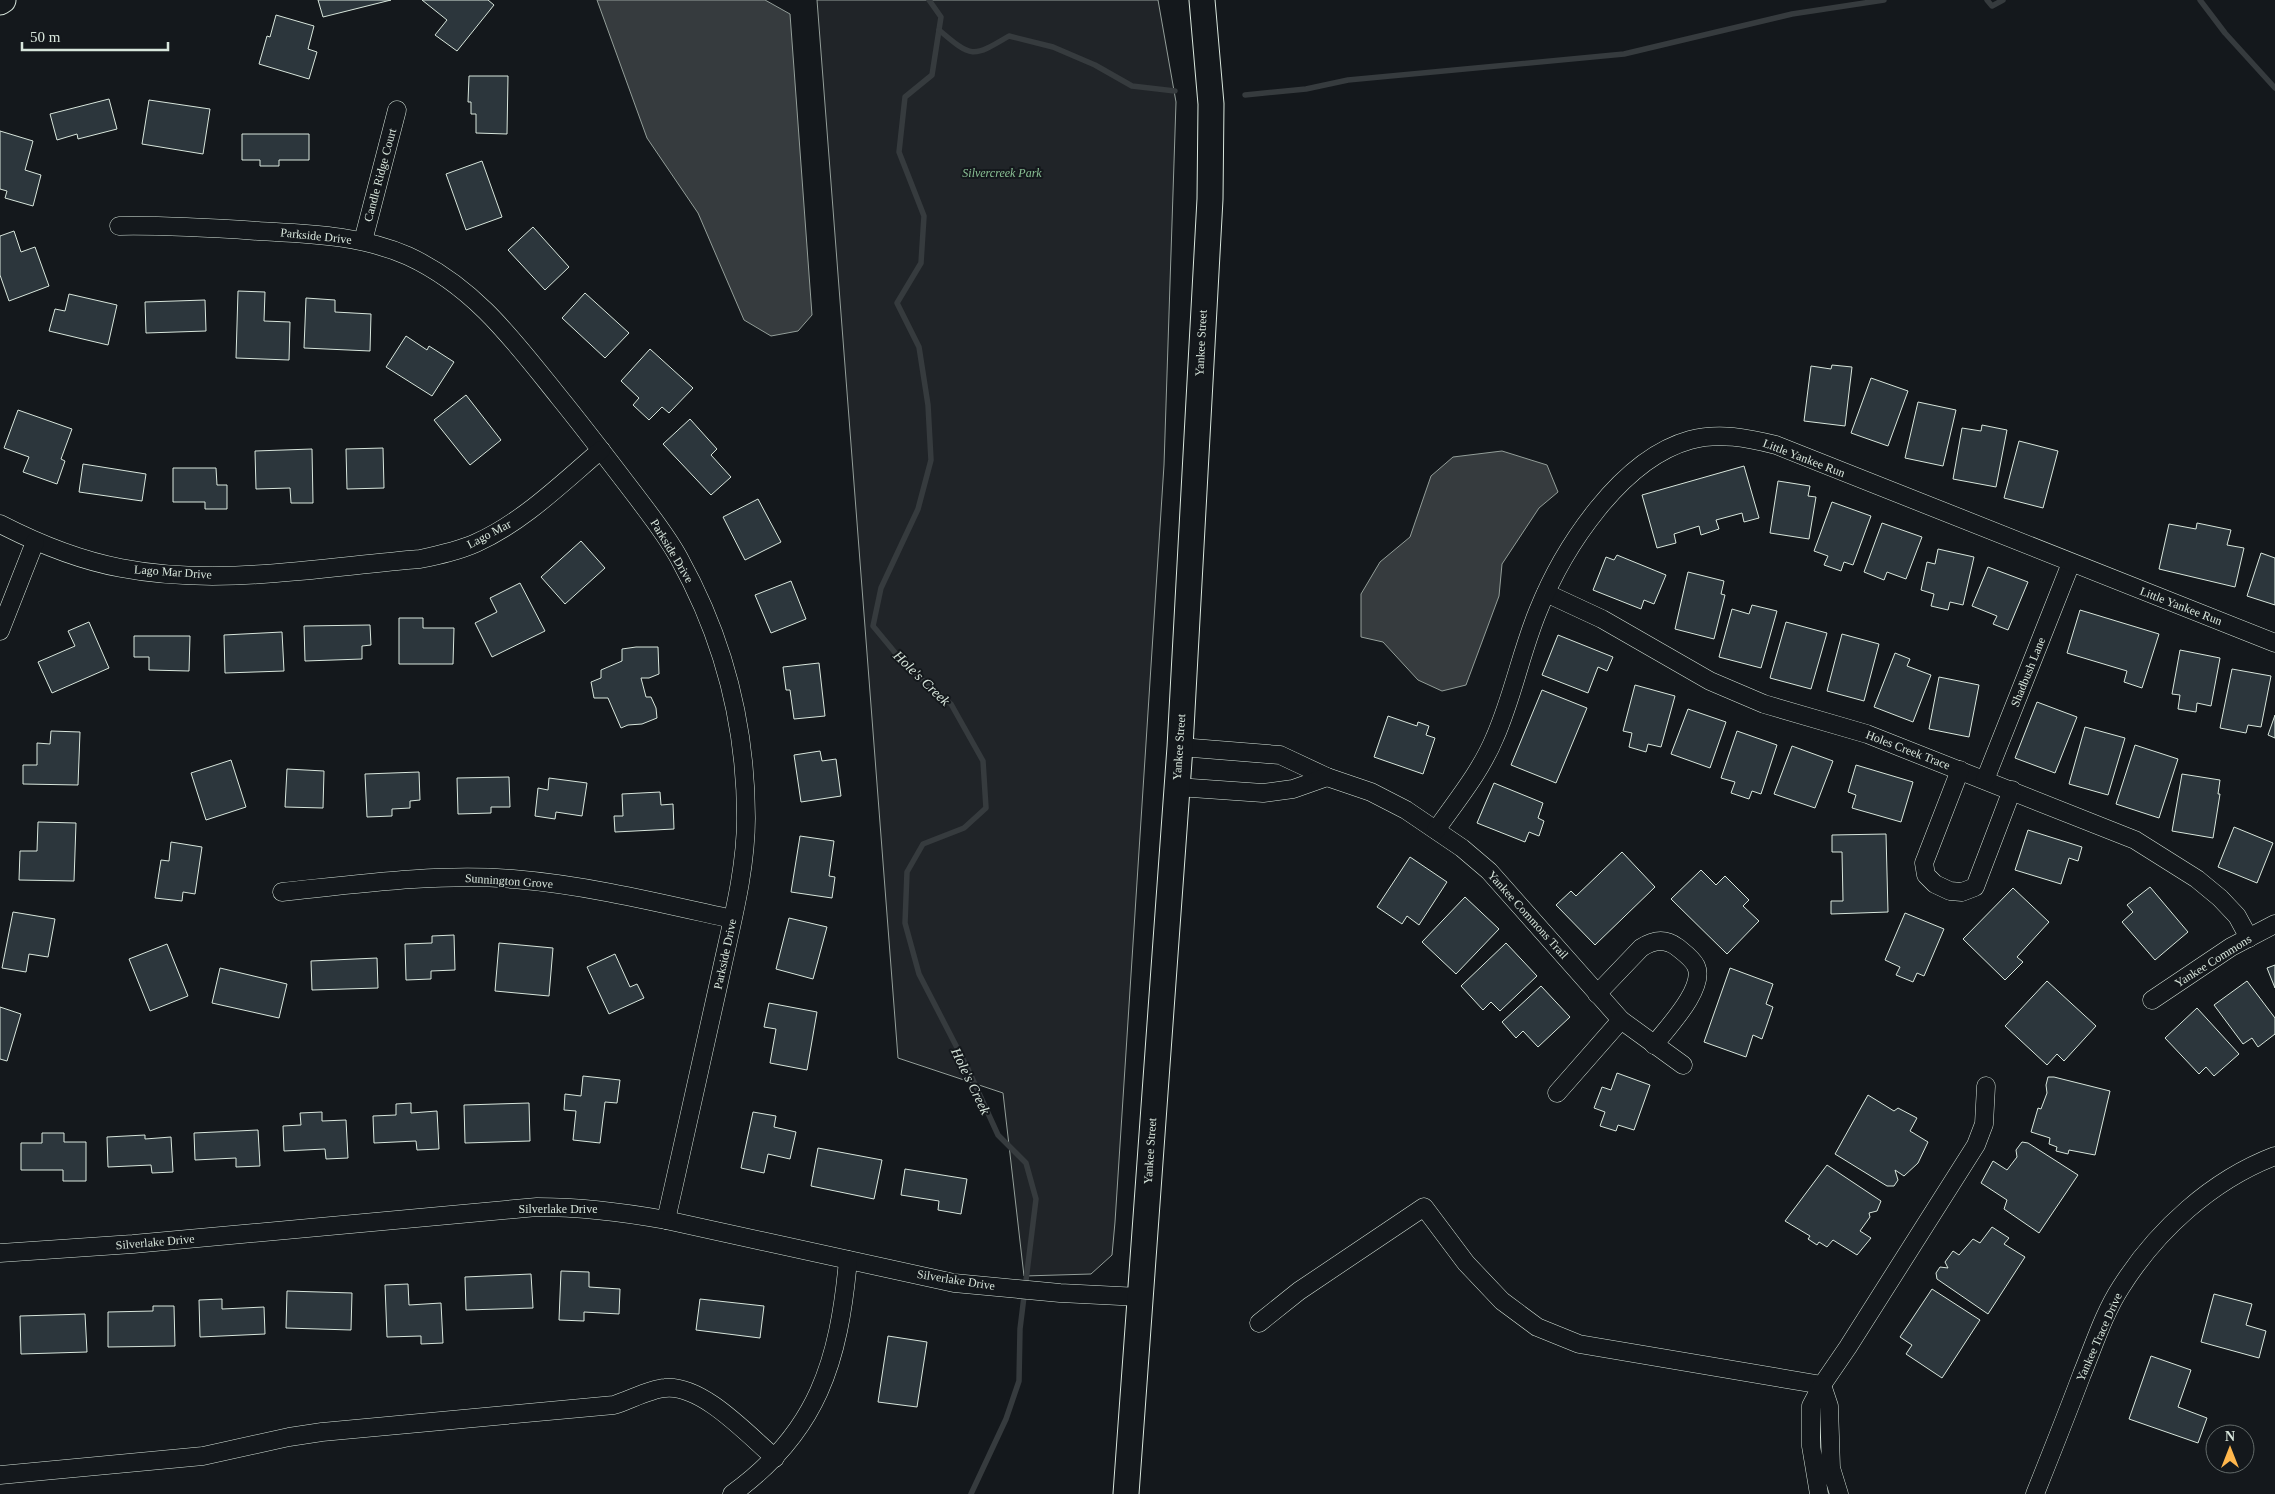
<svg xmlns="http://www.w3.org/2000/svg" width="2275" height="1494" viewBox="0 0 2275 1494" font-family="Georgia,serif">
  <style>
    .green { fill: #202428; stroke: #939e99 }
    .water { fill: #363b3e; stroke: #939e99 }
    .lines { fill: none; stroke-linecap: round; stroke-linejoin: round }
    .stream { stroke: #363b3e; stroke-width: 5.5 }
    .building { fill: #2c363c; stroke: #d8e6dc }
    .street-casing { stroke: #d8e6dc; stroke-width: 19 }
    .secondary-casing { stroke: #d8e6dc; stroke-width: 27 }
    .street { stroke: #14181c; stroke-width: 18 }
    .secondary { stroke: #14181c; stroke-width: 25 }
    .labels { text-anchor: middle; stroke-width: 4; stroke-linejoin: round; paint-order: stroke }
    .park-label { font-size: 12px; font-style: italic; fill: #8ac095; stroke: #14181c }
    .street-label { font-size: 12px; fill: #d8e6dc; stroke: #14181c }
    .water-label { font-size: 14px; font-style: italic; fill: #d8e6dc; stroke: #14181c }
  </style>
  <rect width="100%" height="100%" fill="#14181c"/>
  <path class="green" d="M817 0H1158L1176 102 1164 465 1115 1222 1112 1255 1091 1274 1024 1276 1003 1093 898 1058Z"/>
  <g class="water">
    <path d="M597 0H765L790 14 812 315 798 331 771 336 744 320 698 213 647 138Z"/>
    <path d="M1502 451 1547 465 1558 492 1539 508 1502 564 1499 596 1466 685 1442 691 1418 680 1383 642 1361 637V594L1380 562 1410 537 1431 476 1453 457Z"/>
  </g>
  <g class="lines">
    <g class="stream">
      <path d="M929 0 941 17 932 75 905 97 899 152 924 216 921 263 897 303 919 347 928 405 931 460 918 509 881 588 873 626 907 667 951 704 983 761 986 808 964 828 923 844 907 872 905 923 919 974 967 1067 998 1135 1026 1163 1036 1199 1020 1329 1019 1381 1006 1419 971 1494"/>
      <path d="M1987 0 1992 6 2003 0"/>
      <path d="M2200 0 2225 33 2275 88"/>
      <path d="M939 30C972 58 972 58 1009 36L1053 47 1095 65 1132 86 1175 91"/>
      <path d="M1245 95 1306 89 1348 80 1624 54 1792 14 1884 0"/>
    </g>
  </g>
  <g class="building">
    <path d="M318 0H391L323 17Z"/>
    <path d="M422 0H488L494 5 457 51 435 35 447 20Z"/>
    <path d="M276 15 314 26 308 49 317 52 309 79 259 64 267 36 270 37Z"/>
    <path d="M469 76H508L507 134 476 133V114H471V102H468Z"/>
    <path d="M109 99 117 129 78 139 77 134 57 140 50 114Z"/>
    <path d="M149 100 210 109 203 154 142 144Z"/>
    <path d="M0 131 33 141 25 170 41 175 33 206 5 198 7 191 0 189Z"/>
    <path d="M242 134H309V160H279V166H260V160H242Z"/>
    <path d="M482 161 502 217 466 230 446 174Z"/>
    <path d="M533 227 569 267 545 290 508 250Z"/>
    <path d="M14 231 21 252 35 247 49 286 9 301 0 275V236Z"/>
    <path d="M238 291 265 292 264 321 290 322 289 360 236 358Z"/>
    <path d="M585 293 629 333 605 358 562 318Z"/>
    <path d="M69 294 117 305 108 345 49 331 55 309 65 311Z"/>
    <path d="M306 298 335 300V312L371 314 370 351 304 348Z"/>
    <path d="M205 300 206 331 146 333 145 302Z"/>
    <path d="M406 336 427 350 429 346 454 362 432 396 386 367Z"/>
    <path d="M650 349 693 388 669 413 662 407 649 420 633 405 639 398 621 381Z"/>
    <path d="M1832 365 1852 367 1845 426 1804 421 1811 366 1831 369Z"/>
    <path d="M1871 378 1908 391 1888 446 1851 433Z"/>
    <path d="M466 395 501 440 470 465 434 420Z"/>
    <path d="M1918 402 1956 410 1943 466 1905 458Z"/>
    <path d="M18 410 72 429 61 459 65 461 57 484 23 472 29 457 4 448Z"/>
    <path d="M690 419 717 449 711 455 731 477 711 495 663 444Z"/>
    <path d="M1982 425 2007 430 1996 487 1953 479 1962 428 1981 431Z"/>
    <path d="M2019 441 2058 451 2043 508 2004 498Z"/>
    <path d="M383 448 384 488 347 489 346 449Z"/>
    <path d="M312 449 313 503H291L290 488 256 489 255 451Z"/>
    <path d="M83 464 146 474 142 501 79 492Z"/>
    <path d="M1744 466 1759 518 1744 522 1742 513 1716 520 1719 529 1701 535 1699 526 1674 534 1676 543 1657 548 1642 495Z"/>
    <path d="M173 468H216L217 485H227V509H205V502H173Z"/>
    <path d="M1778 481 1810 486 1808 496 1816 497 1809 539 1770 533Z"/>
    <path d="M758 499 781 542 745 560 723 517Z"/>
    <path d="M1832 502 1871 516 1853 565 1844 562 1841 571 1824 565 1828 556 1814 551Z"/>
    <path d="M1882 523 1922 537 1906 579 1887 572 1884 580 1864 572Z"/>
    <path d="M2197 523 2231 530 2227 545 2244 548 2235 587 2159 569 2169 524 2196 529Z"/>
    <path d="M581 541 605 568 565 604 541 577Z"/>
    <path d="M1938 549 1974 557 1963 605 1950 602 1948 610 1931 606 1934 594 1921 590 1927 562 1935 564Z"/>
    <path d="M2261 553 2275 558V605L2247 596Z"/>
    <path d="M1617 555 1666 575 1654 604 1644 600 1641 609 1593 590 1606 557 1614 560Z"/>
    <path d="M1988 567 2028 582 2008 630 1993 624 1997 616 1972 606Z"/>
    <path d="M1688 572 1724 581 1721 594 1725 595 1714 639 1675 629Z"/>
    <path d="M791 581 806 619 771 633 755 595Z"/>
    <path d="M520 583 545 631 492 657 475 623 497 612 490 598Z"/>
    <path d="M1752 605 1777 611 1761 668 1719 657 1732 609 1749 614Z"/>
    <path d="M2080 610 2159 634 2142 688 2124 682 2127 671 2067 653Z"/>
    <path d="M399 618H423V628H454L453 664H399Z"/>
    <path d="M89 622 109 668 52 693 38 662 75 646 68 631Z"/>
    <path d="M1786 622 1827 633 1811 689 1770 678Z"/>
    <path d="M370 625 371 645 362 646V659L305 661 304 626Z"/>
    <path d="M282 632 284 671 225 673 224 635Z"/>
    <path d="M1842 634 1879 644 1864 701 1827 691Z"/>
    <path d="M1558 635 1613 657 1607 671 1598 667 1588 693 1542 675Z"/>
    <path d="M134 636H190L189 671 149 670V657H134Z"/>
    <path d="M636 647H658L659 674 649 678H641L646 697H651L656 708 657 718 642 724 628 725 621 728 608 698H594L591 682 601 678V670L622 661V649Z"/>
    <path d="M2180 650 2220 658 2211 706 2197 703 2196 712 2178 709 2180 695 2172 694Z"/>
    <path d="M1895 653 1910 659 1907 666 1931 675 1913 722 1874 707Z"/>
    <path d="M819 663 825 716 794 719 790 690H786L783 667Z"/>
    <path d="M2232 669 2271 676 2261 727 2248 725 2246 733 2220 728Z"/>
    <path d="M1939 677 1979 685 1969 737 1929 729Z"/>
    <path d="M1635 685 1675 696 1661 747 1648 744 1646 752 1629 747 1632 733 1623 731Z"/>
    <path d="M1542 690 1587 708 1556 783 1511 765Z"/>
    <path d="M2037 702 2077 717 2055 773 2015 758Z"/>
    <path d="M1688 709 1726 722 1710 768 1671 754Z"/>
    <path d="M2275 715V738L2268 735Z"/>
    <path d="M1388 716 1417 726 1418 722 1429 726 1426 735 1435 738 1423 774 1374 757Z"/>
    <path d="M2085 727 2125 738 2108 795 2069 784Z"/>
    <path d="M51 731 80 732 78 785 23 784V765H37V743L50 744Z"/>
    <path d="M1737 731 1777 745 1761 794 1752 791 1749 799 1731 793 1735 782 1721 778Z"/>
    <path d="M2135 745 2178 759 2159 818 2116 804Z"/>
    <path d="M1792 746 1833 761 1815 808 1774 794Z"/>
    <path d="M820 751 822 761 836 759 841 796 801 802 794 755Z"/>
    <path d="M231 760 246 807 206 820 191 773Z"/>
    <path d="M1856 765 1913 782 1901 822 1852 808 1856 795 1848 792Z"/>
    <path d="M287 769 324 771 323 808 285 807Z"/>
    <path d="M419 772 420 800 410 801V808L392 809V816L367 817 365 774Z"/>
    <path d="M2182 774 2220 780 2218 794H2220L2213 838 2172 831Z"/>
    <path d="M509 777 510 807H491V813L458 814 457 778Z"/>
    <path d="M549 778 587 783 582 816 556 812 555 819 535 816 538 788 548 790Z"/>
    <path d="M1494 783 1543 803 1538 818 1544 821 1539 836 1529 832 1525 842 1477 823Z"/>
    <path d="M660 792 661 805 673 804 674 829 615 832 614 816H623L622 794Z"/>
    <path d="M38 822 76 823 74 881 19 880 20 851H37Z"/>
    <path d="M2234 827 2273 843 2257 883 2218 867Z"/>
    <path d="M2028 830 2082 847 2078 861 2069 858 2061 884 2015 870Z"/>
    <path d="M1886 834 1888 912 1831 914V901H1843L1842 852H1832V835Z"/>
    <path d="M800 836 834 841 829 876 835 877 832 898 791 892Z"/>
    <path d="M171 842 202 847 195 894 183 892 182 901 155 898 161 860 169 861Z"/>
    <path d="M1622 852 1655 887 1595 945 1556 905 1571 891 1576 896Z"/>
    <path d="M1410 857 1447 882 1419 925 1407 916 1402 924 1377 907Z"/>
    <path d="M1701 870 1716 885 1725 876 1749 900 1743 906 1759 921 1727 954 1671 899Z"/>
    <path d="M2150 887 2188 932 2155 960 2122 922 2133 912 2127 905Z"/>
    <path d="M2013 888 2049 922 2017 957 2023 962 2005 980 1963 939Z"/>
    <path d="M1465 897 1499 929 1456 974 1422 942Z"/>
    <path d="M13 912 55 919 48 957 29 954 26 972 2 968Z"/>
    <path d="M1905 913 1944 929 1924 976 1917 973 1913 982 1896 975 1900 967 1885 960Z"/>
    <path d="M789 918 827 927 813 979 776 969Z"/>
    <path d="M454 935 455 970 431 971V979L406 980 405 944 432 943V936Z"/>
    <path d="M499 943 553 948 549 996 495 991Z"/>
    <path d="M1506 943 1537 976 1500 1011 1491 1002 1483 1010 1461 986Z"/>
    <path d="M167 944 188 996 150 1011 129 959Z"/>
    <path d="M615 954 630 987 637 984 644 998 609 1014 587 967Z"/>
    <path d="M377 958 378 988 312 990 311 961Z"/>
    <path d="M2275 965V988L2267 968Z"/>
    <path d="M220 968 287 984 279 1018 212 1003Z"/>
    <path d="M1730 968 1773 984 1766 1004 1773 1007 1762 1039 1753 1035 1746 1057 1704 1042Z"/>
    <path d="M2047 981 2096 1026 2064 1061 2057 1054 2047 1065 2005 1026Z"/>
    <path d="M2247 981 2275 1018V1034L2258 1047 2252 1038 2243 1044 2214 1005Z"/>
    <path d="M1541 986 1570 1017 1538 1047 1523 1031 1516 1038 1502 1022Z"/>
    <path d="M769 1003 817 1012 807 1070 770 1063 776 1029 764 1027Z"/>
    <path d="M0 1007 21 1014 7 1061 0 1059Z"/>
    <path d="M2197 1008 2239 1054 2214 1076 2206 1067 2199 1074 2165 1038Z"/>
    <path d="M1617 1073 1650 1085 1634 1130 1618 1125 1616 1131 1600 1126 1605 1112 1594 1108 1602 1087 1611 1090Z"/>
    <path d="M583 1076 620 1080 617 1103 605 1102 600 1143 573 1140 576 1111 564 1110 565 1094 581 1096Z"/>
    <path d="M2048 1077H2054L2110 1091 2095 1155 2069 1150 2068 1154 2056 1151 2057 1147 2049 1144 2050 1138 2031 1132 2038 1108 2041 1109 2047 1093 2046 1085Z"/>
    <path d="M1868 1095 1894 1111 1898 1108 1917 1118 1910 1131 1928 1142 1918 1163 1904 1176 1895 1170 1898 1180 1894 1186H1887L1835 1154Z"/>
    <path d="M411 1103V1113L437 1111 439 1149 417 1150 416 1141 374 1143 373 1116 396 1115V1104Z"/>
    <path d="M529 1103 530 1141 465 1143 464 1105Z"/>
    <path d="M322 1112V1121L346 1120 348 1158 326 1159 325 1149 284 1151 283 1126 301 1125 300 1113Z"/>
    <path d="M753 1112 776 1116 774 1127 796 1132 790 1159 768 1154 764 1173 741 1168Z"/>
    <path d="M258 1130 260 1166 236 1167V1158L195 1160 194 1133Z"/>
    <path d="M42 1133H64V1142H86V1181H63V1170H21V1143H42Z"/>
    <path d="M145 1135V1139L171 1137 173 1172 152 1173 151 1165 108 1167 107 1137Z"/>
    <path d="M2022 1142 2028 1143 2078 1175 2039 1233 2004 1209 2007 1200 1981 1183 1993 1161 2007 1170 2017 1157 2016 1150Z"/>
    <path d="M818 1148 882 1160 874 1199 811 1186Z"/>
    <path d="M1827 1165 1881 1201 1877 1211 1869 1213 1870 1217 1860 1231 1871 1238 1857 1255 1833 1240 1827 1247 1819 1242 1817 1245 1808 1239 1810 1236 1785 1221Z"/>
    <path d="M905 1169 967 1179 961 1214 938 1210 939 1201 901 1195Z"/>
    <path d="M1992 1227 2009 1238 2004 1244 2025 1257 1988 1314 1937 1279 1936 1273 1940 1267 1948 1268 1945 1262 1953 1251 1959 1255 1973 1239 1980 1243Z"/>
    <path d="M561 1271 589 1272V1287L620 1289 619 1314 584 1312V1321L559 1320Z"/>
    <path d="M531 1274 533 1308 466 1310 465 1277Z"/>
    <path d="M408 1284 409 1305 441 1303 443 1343 421 1344V1336L387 1337 385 1285Z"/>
    <path d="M1932 1289 1980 1320 1942 1378 1906 1354 1912 1345 1900 1337Z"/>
    <path d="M287 1291 352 1293 351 1330 286 1328Z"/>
    <path d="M2214 1294 2252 1304 2246 1325 2266 1331 2259 1358 2201 1342Z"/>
    <path d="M222 1299V1309L264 1307 265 1334 200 1337 199 1300Z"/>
    <path d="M700 1299 764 1306 760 1338 696 1330Z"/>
    <path d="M153 1306H174L175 1346 108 1347V1312L153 1311Z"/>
    <path d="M85 1314 87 1352 21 1354 20 1316Z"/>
    <path d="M888 1336 927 1342 917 1407 878 1402Z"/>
    <path d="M2151 1356 2191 1370 2178 1407 2207 1418 2198 1443 2129 1419Z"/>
  </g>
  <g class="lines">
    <g class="street-casing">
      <g id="street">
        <path d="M119 226C166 225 212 228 258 231 309 234 360 235 408 256 475 287 514 341 559 397 585 429 610 462 636 496 651 516 667 536 679 558 724 639 746 726 746 818 746 873 730 929 719 982 701 1062 684 1141 666 1220"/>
        <path d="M363 241 397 110"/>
        <path d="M0 524C39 544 78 560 121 568 219 587 322 567 420 559 439 555 458 551 476 543 523 522 562 483 601 450"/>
        <path d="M1546 593 1602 619 1710 681 1764 704 1867 734 2135 840 2197 879 2220 898 2237 916 2249 938"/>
        <path d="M0 631 35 542"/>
        <path d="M1180 747 1280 755 1327 777 1371 792 1406 810 1462 848 1489 871 1621 1020 1683 1065"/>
        <path d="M1960 770 1924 863 1926 875 1935 884 1950 891 1962 892 1975 887 2012 790"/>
        <path d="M1985 780 2071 563"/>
        <path d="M1177 787 1263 793 1293 789 1327 777"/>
        <path d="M1436 830C1457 800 1481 771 1495 737 1513 696 1521 652 1538 611 1563 548 1621 459 1690 440 1719 432 1748 438 1776 445L2275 643"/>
        <path d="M282 892C358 884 437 873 513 879 587 885 660 903 732 919"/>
        <path d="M1597 994 1641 948C1653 940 1665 938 1677 947 1683 952 1692 958 1696 966 1706 988 1667 1028 1654 1045"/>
        <path d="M2152 1000 2231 947 2275 924"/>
        <path d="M1557 1093 1621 1020"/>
        <path d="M0 1253 133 1244 537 1207C581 1207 622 1212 666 1220L954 1283 1060 1293 1140 1297"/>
        <path d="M1259 1323 1299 1291 1424 1207 1466 1263 1502 1301 1537 1327 1579 1344 1822 1385 1848 1347 1976 1145 1984 1124 1986 1086"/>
        <path d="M0 1475 203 1456 289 1437 322 1432 614 1405C630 1400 650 1389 665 1388 702 1384 748 1435 775 1458"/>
        <path d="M732 1494C818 1432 839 1361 848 1260"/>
        <path d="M1819 1494 1811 1446V1406L1822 1385 1829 1406 1831 1468 1839 1494"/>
        <path d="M2035 1494C2051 1454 2067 1414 2082 1374 2094 1345 2104 1313 2121 1287 2157 1230 2212 1180 2275 1156"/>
      </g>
    </g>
    <g class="secondary-casing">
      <g id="secondary">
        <path d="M0 2 3 0"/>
        <path d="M1126 1494 1180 747 1210 199 1211 104 1202 0"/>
      </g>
    </g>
    <use href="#street" class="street"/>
    <use href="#secondary" class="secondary"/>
  </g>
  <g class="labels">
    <g class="park-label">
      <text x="1002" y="177">Silvercreek Park</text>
    </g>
    <g class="street-label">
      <text transform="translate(380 175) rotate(-75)" y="4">Candle Ridge Court</text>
      <text transform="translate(316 236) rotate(6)" y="4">Parkside Drive</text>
      <text transform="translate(1201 343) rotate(-87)" y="4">Yankee Street</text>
      <text transform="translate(1804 458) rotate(21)" y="4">Little Yankee Run</text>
      <text transform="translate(489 534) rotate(-28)" y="4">Lago Mar</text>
      <text transform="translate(672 551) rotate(59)" y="4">Parkside Drive</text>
      <text transform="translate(173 572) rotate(4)" y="4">Lago Mar Drive</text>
      <text transform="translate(2181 606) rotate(21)" y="4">Little Yankee Run</text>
      <text transform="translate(2028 672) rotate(-68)" y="4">Shadbush Lane</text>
      <text transform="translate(1179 747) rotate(-86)" y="4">Yankee Street</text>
      <text transform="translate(1908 750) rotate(21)" y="4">Holes Creek Trace</text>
      <text transform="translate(509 881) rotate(4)" y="4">Sunnington Grove</text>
      <text transform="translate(1528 915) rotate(48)" y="4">Yankee Commons Trail</text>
      <text transform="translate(725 954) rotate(-78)" y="4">Parkside Drive</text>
      <text transform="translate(2213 961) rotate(-32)" y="4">Yankee Commons</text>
      <text transform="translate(1150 1151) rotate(-86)" y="4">Yankee Street</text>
      <text x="558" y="1213">Silverlake Drive</text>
      <text transform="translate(155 1242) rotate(-5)" y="4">Silverlake Drive</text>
      <text transform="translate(956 1280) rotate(9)" y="4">Silverlake Drive</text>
      <text transform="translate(2099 1337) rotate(-66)" y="4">Yankee Trace Drive</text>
    </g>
    <g class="water-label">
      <text transform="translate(922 678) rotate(44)" y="5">Hole's Creek</text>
      <text transform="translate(971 1081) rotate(64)" y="5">Hole's Creek</text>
    </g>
  </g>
  <g transform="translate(2230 1449)"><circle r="24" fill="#14181c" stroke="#626a69"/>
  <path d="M0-4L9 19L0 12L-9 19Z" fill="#ffb74d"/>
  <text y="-8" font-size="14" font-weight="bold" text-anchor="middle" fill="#d8e6dc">N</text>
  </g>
  <path d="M22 42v8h146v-8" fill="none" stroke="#d8e6dc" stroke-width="2.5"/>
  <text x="30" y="42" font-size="15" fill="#d8e6dc" stroke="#14181c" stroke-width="4" paint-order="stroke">50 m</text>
</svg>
